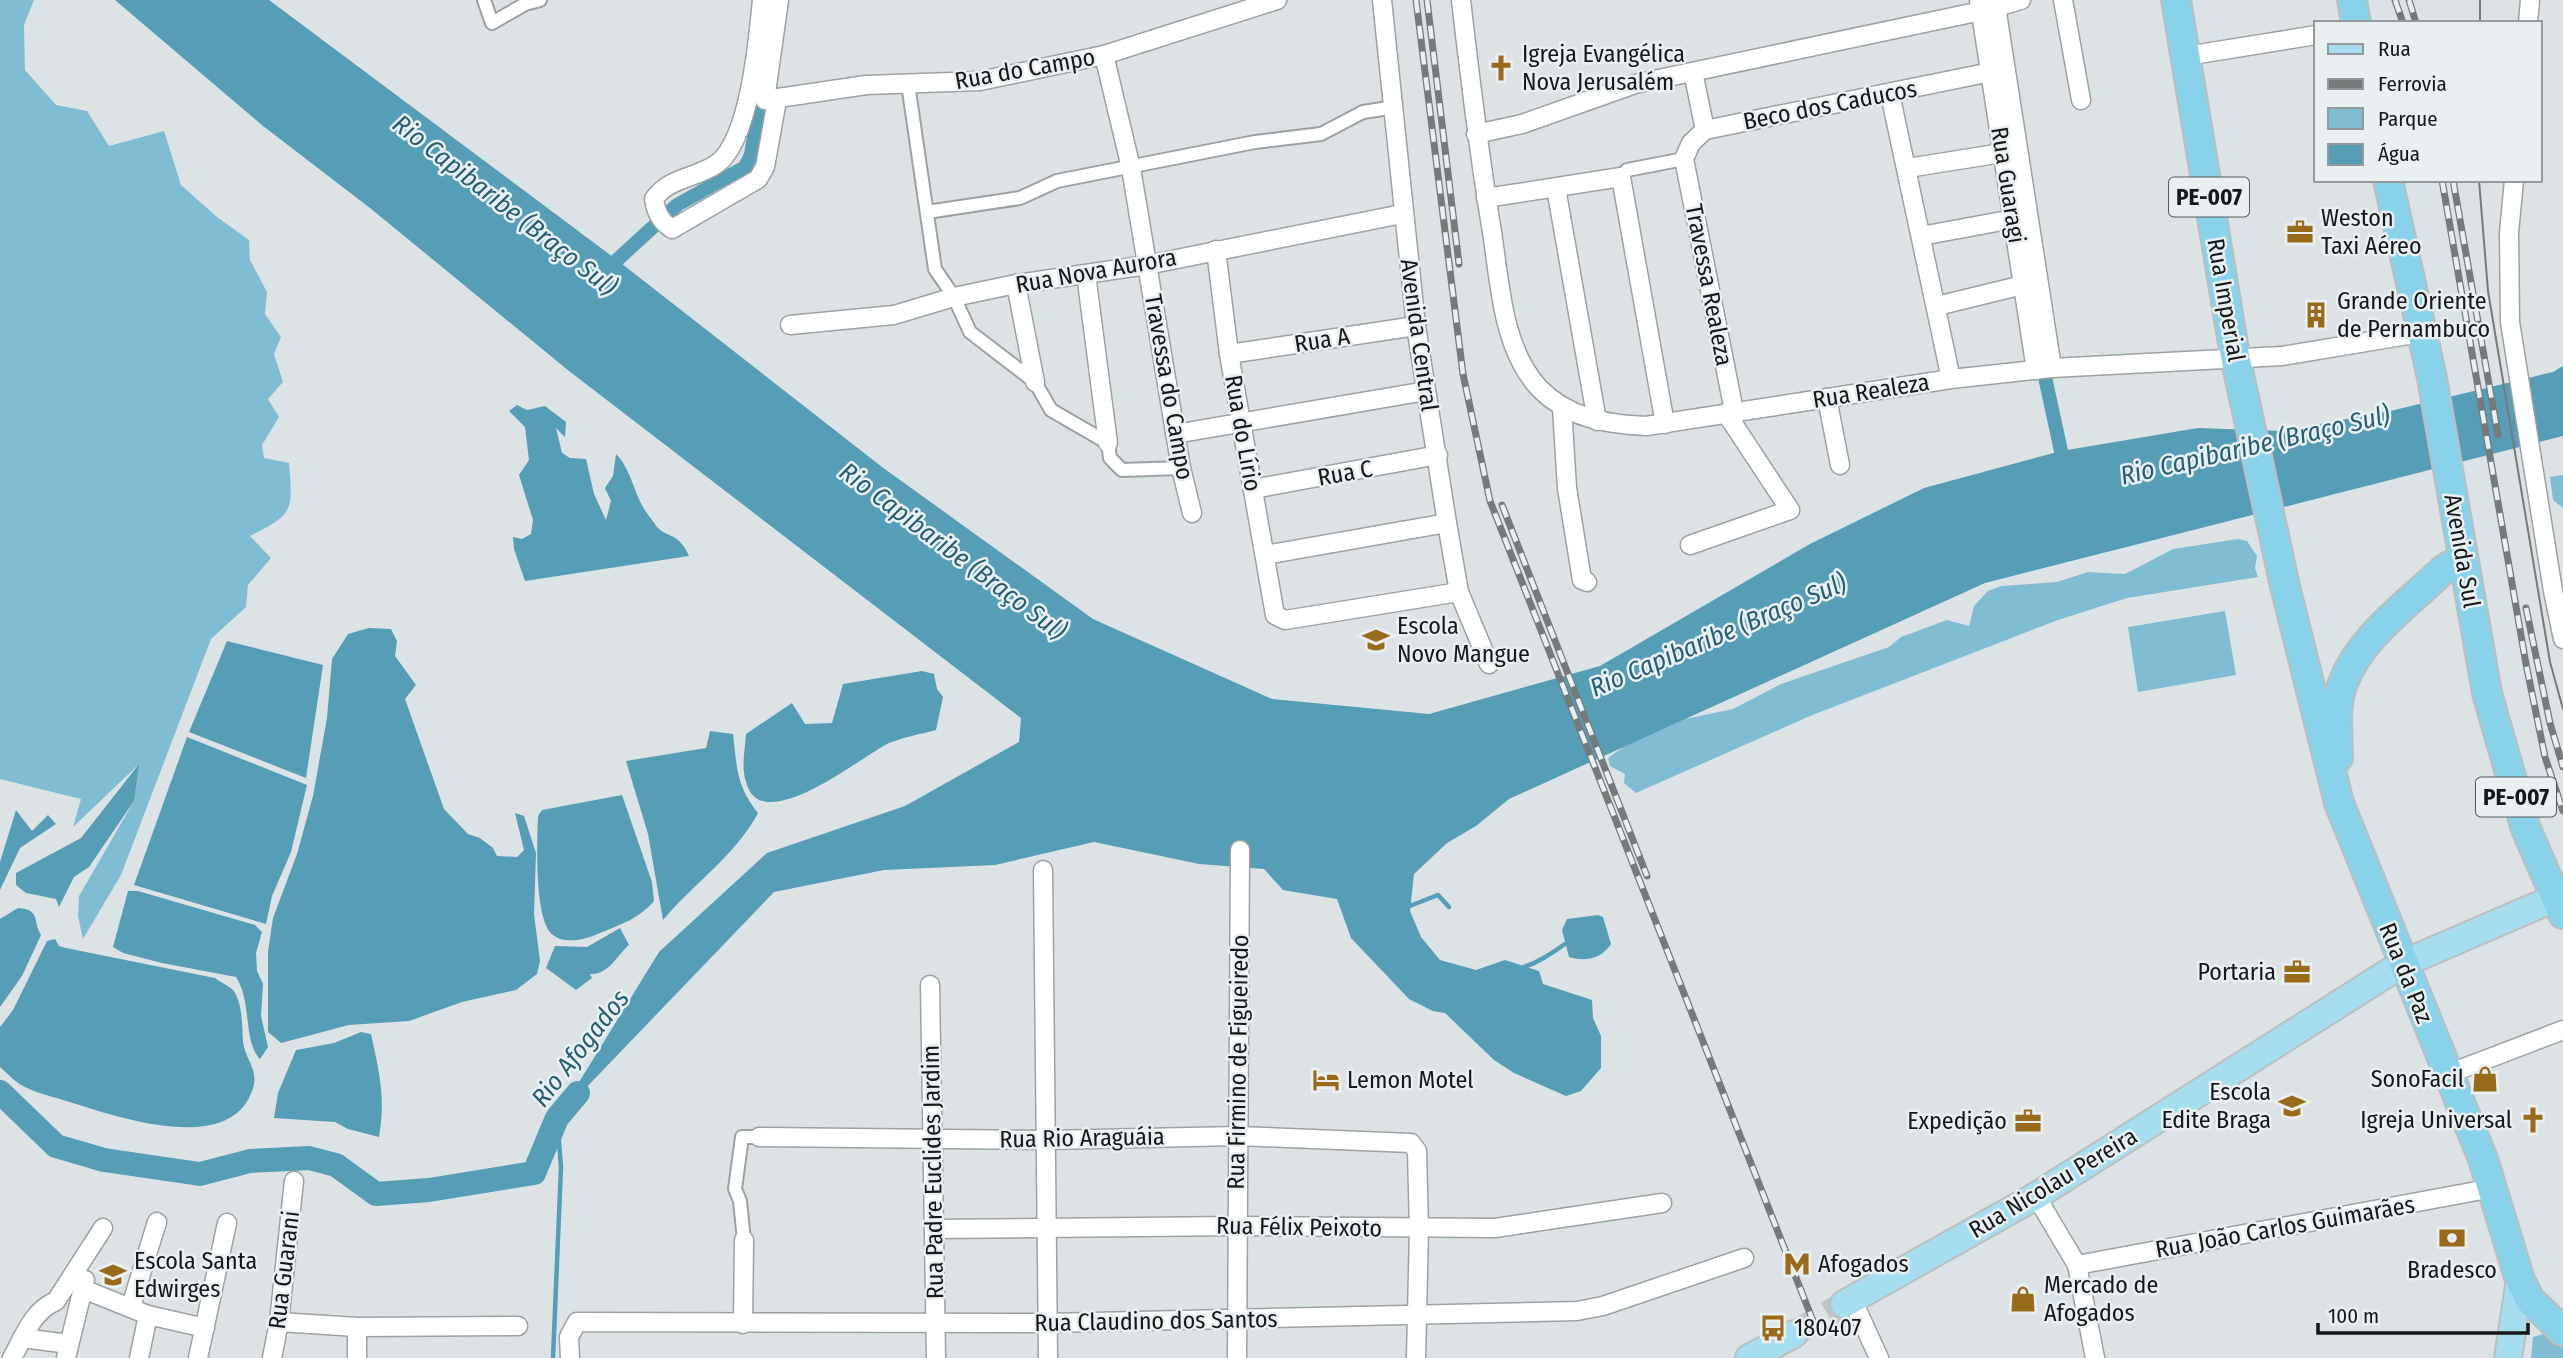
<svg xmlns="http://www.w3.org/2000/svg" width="2563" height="1358" viewBox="0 0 2563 1358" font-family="'Fira Sans Condensed',sans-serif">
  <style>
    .green { fill: #81bdd2 }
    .water { fill: #569db6 }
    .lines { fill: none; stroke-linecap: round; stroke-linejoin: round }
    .stream { stroke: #569db6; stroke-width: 4.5 }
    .canal { stroke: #569db6; stroke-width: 14 }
    .river { stroke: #569db6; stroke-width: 24 }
    .primary-tunnel { stroke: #bfc4c6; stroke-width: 26; stroke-dasharray: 26 13; stroke-linecap: butt }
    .pedestrian-casing { stroke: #9ca2a4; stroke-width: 16 }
    .minor-casing { stroke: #9ca2a4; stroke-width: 21 }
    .primary-casing { stroke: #bdbebe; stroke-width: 30 }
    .trunk-casing { stroke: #bdbebe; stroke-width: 32 }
    .pedestrian { stroke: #fff; stroke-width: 12 }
    .minor { stroke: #fff; stroke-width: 18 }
    .primary { stroke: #a6ddef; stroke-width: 26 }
    .trunk { stroke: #88d2ea; stroke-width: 28 }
    .tram { stroke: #767a7b; stroke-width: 2 }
    .rail-casing { stroke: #767a7b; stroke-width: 7 }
    .rail { stroke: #eaf0f2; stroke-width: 4.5; stroke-dasharray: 13; stroke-linecap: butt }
    .labels { text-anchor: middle; stroke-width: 5; stroke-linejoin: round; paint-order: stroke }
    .shield { fill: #eaf0f2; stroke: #555859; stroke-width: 2 }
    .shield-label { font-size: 23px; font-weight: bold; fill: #151718 }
    .poi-label { font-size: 24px; fill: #151718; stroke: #eaf0f2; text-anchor: start }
    .street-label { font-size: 24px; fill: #151718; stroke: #eaf0f2 }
    .water-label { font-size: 26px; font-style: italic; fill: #255e70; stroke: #eaf0f2 }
  </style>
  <rect width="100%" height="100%" fill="#dde3e5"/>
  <g class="green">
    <path d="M0 0H34L24 25 25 70 56 105 87 111 109 146 164 131 181 185 217 217 249 240 250 260 267 292 265 314 281 337 274 354 283 382 268 399 279 417 262 445 264 458 289 463C293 511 294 514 250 536L271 558 248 585 246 607 211 639 121 875 83 939 78 916 79 896 134 801 138 765 73 827 81 799 0 779Z"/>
    <path d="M2563 475V508L2553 500 2550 477Z"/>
    <path d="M2238 539 2247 541 2257 556 2255 568 2258 577 2127 598 2058 620 1810 716 1636 793 1624 783 1625 774 1610 766 1608 758 1626 745 1685 719 1733 709 1781 684 1889 647 1901 637 1947 620 1969 626 1974 606 1988 591 2001 586 2057 582 2088 572 2125 574 2173 549Z"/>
    <path d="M2225 611 2236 675 2138 692 2128 627Z"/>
    <path d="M2544 1334 2563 1344V1358H2531L2533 1337Z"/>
  </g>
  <g class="water">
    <path d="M115 0H269L617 260 882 467 1093 619 1272 699 1429 714 1600 666 1810 544 1924 488 2061 451 2198 428 2282 431 2390 411 2553 372 2563 366V436L1985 583 1509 799 1476 826 1447 843 1414 874 1410 911 1421 937 1440 960 1476 970 1505 960 1539 971 1543 984 1592 1000 1593 1018 1601 1036V1068L1581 1091 1566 1096 1514 1073 1494 1060 1445 1013 1433 1011 1409 999 1351 938 1337 899 1283 890 1264 869 1199 864 1094 842 995 865 884 870 774 892 557 1118 659 952 767 853 905 806 1019 742 1021 718 569 371 370 208 263 126Z"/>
    <path d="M517 405 527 410 545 406 566 422 565 437 556 428 562 453 570 458 586 459 594 494 606 520 611 501 605 488 613 476 616 454C630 468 633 489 643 507 646 513 651 518 655 524 663 538 679 531 689 556L525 581 514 549 513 537 522 539 531 534 533 520 519 475 529 460 525 427 509 411Z"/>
    <path d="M369 628 391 629 397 641 395 656 416 685 405 699 444 809 468 834 480 838 493 848 497 856 517 857 524 850 515 813 524 816 536 853 534 914 540 961 537 974 516 990 462 1002 409 1021 349 1025 281 1043 268 1032V952L273 918 297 854 313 796 327 718 332 659 348 634Z"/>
    <path d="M227 641 323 665 306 778 189 732Z"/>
    <path d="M922 671 934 674 937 689 943 697 936 730C921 734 904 737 889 743 863 755 761 840 746 782 741 767 745 750 746 734L792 703 805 724 832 723 843 684Z"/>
    <path d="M710 731 733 734C737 767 736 786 758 813 735 856 694 883 663 920L648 834 626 761 706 748Z"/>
    <path d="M187 737 307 785 291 852 272 896 266 924 134 885Z"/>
    <path d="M139 764 134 801 89 867 74 877 59 907 56 899 26 893 16 885V873L81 838Z"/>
    <path d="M622 795 652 882 654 901C640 918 620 925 600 933 587 939 566 945 553 935 534 921 537 840 538 816L542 810Z"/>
    <path d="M16 810 32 831 48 815 56 824 20 848 0 890V862Z"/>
    <path d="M128 891H138L255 925 262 932 256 953 257 971 263 984 261 1016 268 1047 260 1059C243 1042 252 1001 236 977L162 963 123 953 113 947Z"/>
    <path d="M18 908C41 910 32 919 41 935L22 976 0 1007V919Z"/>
    <path d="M1598 915 1603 917 1611 944C1601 959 1586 962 1569 957L1562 930 1567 919Z"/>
    <path d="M620 928 629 945C617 955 609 975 590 974L592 978 576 990 546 968 555 946 587 947Z"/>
    <path d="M55 939 59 946 66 948 215 978C220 982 229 986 233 990 243 1003 242 1027 243 1042 245 1059 259 1070 253 1088 233 1156 121 1118 76 1104 59 1098 41 1095 25 1087 16 1083 8 1074 0 1067V1027L13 1010 47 941Z"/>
    <path d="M361 1032 371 1034C379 1071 386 1098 379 1137L348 1129 335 1122 274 1118 278 1093 296 1050 334 1043Z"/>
  </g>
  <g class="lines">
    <g class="stream">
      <path d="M1407 907 1438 895 1449 907"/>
      <path d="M1524 967C1539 962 1552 953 1565 944"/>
      <path d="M553 1358 561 1167 557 1118"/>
    </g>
    <g class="canal">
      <path d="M611 275 617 260 677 205 745 167 751 155 762 89"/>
      <path d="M2045 377 2061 451"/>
    </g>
    <path class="river" d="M0 1092 56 1146 104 1160 200 1174 250 1161 309 1158 336 1165 376 1194 429 1190 534 1173 557 1118 578 1093"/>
    <path class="primary-tunnel" d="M1794 1334 1844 1304"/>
    <g class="pedestrian-casing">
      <g id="pedestrian">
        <path d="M484 0 492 23 525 4 540 0"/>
        <path d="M908 84 935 269 954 297 970 332 1035 382 1051 410 1108 443 1110 458 1122 470 1181 468"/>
        <path d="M1621 177 1627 170 1684 159"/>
        <path d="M927 212 1020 198 1057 181 1255 142 1321 134 1363 112 1395 107"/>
        <path d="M744 1240 740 1201 735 1189 742 1137H759"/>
      </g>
    </g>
    <g class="minor-casing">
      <g id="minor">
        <path d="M762 0C758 41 750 137 718 163 698 178 669 177 654 199 656 213 661 222 672 229L758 179 765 167 777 100"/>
        <path d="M779 0 765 100 866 85 980 81 1104 55 1277 0"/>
        <path d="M1382 0 1416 326 1447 523 1459 592 1489 664"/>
        <path d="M1461 0C1470 78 1479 155 1492 232 1500 283 1502 348 1539 388 1568 418 1605 424 1646 426L1951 379 2052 368 2282 356 2420 333"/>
        <path d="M1979 0 2036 370"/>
        <path d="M1995 0 2052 368"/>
        <path d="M2063 0 2081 100"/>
        <path d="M1996 7 2021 0"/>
        <path d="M2528 23 2530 0"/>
        <path d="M1104 55 1131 168 1181 468 1192 513"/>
        <path d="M2186 56 2316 35"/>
        <path d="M1693 72 1705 130"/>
        <path d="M1890 94 1951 379"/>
        <path d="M1476 134 1522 124 1635 84 1981 11"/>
        <path d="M1908 168 2002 153"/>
        <path d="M2514 180 2509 233 2510 322 2553 591 2563 639"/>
        <path d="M1556 188 1597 421"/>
        <path d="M1486 198 1621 177 1665 424"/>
        <path d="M1921 236 2013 219"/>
        <path d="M1216 250 1229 354 1275 615 1285 620 1459 592"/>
        <path d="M1086 274 1108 443"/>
        <path d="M1016 284 1035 382"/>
        <path d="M1937 306 2023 285"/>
        <path d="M790 325 894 315 954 297 1016 284 1147 265 1402 214"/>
        <path d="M1229 354 1416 326"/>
        <path d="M1827 398 1840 465"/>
        <path d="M1562 408 1567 488 1582 580 1587 582"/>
        <path d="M1734 411 1684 159 1691 143 1705 130 1991 72"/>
        <path d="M1175 434 1426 391"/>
        <path d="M1253 489 1438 455"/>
        <path d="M1690 545 1790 510 1726 413"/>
        <path d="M1265 555 1447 523"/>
        <path d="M1043 870 1048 1358"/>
        <path d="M930 985 936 1358"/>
        <path d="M2448 1074 2563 1030"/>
        <path d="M759 1137 1047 1140 1238 1136 1411 1143 1417 1151 1419 1229 1416 1358"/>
        <path d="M2036 1196 2077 1265 2095 1358"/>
        <path d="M934 1229 1236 1226 1495 1228 1662 1203"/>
        <path d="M2077 1265 2493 1188"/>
        <path d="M83 1289 148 1315 205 1328"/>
        <path d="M1852 1299 1879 1358"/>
        <path d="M131 1306 157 1222"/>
        <path d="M279 1322 357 1327 518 1326"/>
        <path d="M743 1324 744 1240"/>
        <path d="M357 1327V1358"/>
        <path d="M22 1338 69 1344"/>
        <path d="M12 1358C24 1337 32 1311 56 1301L103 1228"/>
        <path d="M66 1358 85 1280"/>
        <path d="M139 1358 148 1315"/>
        <path d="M198 1358 227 1223"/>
        <path d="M272 1358 279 1322 294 1181"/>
        <path d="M570 1358 569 1337 577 1322 1047 1323 1577 1311 1603 1306 1744 1258"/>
        <path d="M1237 1358 1240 850"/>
      </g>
    </g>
    <g class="primary-casing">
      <g id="primary">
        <path d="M1844 1304 2036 1196 2402 964 2555 898"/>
        <path d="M1749 1358 1794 1334"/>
        <path d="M2508 1358 2520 1280"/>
      </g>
    </g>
    <g class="trunk-casing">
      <g id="trunk">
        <path d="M2176 0 2235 356 2285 586 2339 803 2483 1159 2520 1280 2530 1300 2563 1331"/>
        <path d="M2352 0 2356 23"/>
        <path d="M2388 180 2432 378 2487 693 2526 829 2563 914"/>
        <path d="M2338 758C2338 734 2334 706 2343 683 2360 637 2409 603 2443 570L2451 565 2465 568"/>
      </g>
    </g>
    <use href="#pedestrian" class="pedestrian"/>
    <use href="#minor" class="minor"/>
    <use href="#primary" class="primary"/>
    <use href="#trunk" class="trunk"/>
    <g class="tram">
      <path d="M2480 23V0"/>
      <path d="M2479 180 2488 291 2550 662 2563 709"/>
    </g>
    <g class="rail-casing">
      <g id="rail">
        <path d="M1416 0 1463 374 1490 501 1817 1331"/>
        <path d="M1427 0 1459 264"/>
        <path d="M2395 0 2403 23"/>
        <path d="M2409 0 2416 23"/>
        <path d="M2442 180 2526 664 2545 757 2563 811"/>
        <path d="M2453 180 2498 435"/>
        <path d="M1502 505 1647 876"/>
        <path d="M2526 608 2550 723 2563 767"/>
      </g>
    </g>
    <use href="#rail" class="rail"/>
  </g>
  <defs>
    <g id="church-bare" transform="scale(2.1)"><path d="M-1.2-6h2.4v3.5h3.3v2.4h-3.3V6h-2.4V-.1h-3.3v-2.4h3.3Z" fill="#986b1a" stroke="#eaf0f2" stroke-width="2.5" paint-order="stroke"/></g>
    <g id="office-bare" transform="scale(2.1)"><path d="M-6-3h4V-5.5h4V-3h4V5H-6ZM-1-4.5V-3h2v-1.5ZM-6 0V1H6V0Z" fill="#986b1a" stroke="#eaf0f2" stroke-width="2.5" paint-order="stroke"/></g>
    <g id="building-bare" transform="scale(2.1)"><path d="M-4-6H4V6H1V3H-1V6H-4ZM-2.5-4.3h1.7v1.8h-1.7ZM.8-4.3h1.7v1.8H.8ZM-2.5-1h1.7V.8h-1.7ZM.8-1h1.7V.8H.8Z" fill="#986b1a" stroke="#eaf0f2" stroke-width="2.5" paint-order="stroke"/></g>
    <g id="school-bare" transform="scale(2.1)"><path d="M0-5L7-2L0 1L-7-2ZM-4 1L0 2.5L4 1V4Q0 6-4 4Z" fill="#986b1a" stroke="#eaf0f2" stroke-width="2.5" paint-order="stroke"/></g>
    <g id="shop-bare" transform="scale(2.1)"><path d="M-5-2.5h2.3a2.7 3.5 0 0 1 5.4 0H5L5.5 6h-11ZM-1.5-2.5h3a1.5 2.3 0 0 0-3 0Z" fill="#986b1a" stroke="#eaf0f2" stroke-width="2.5" paint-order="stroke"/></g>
    <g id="hotel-bare" transform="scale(2.1)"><path d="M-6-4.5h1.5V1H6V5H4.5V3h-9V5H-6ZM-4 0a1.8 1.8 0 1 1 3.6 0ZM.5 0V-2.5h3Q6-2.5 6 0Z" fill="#986b1a" stroke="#eaf0f2" stroke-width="2.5" paint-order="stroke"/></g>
    <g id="bank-bare" transform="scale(2.1)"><path d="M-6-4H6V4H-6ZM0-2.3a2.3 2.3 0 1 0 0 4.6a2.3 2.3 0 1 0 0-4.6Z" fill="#986b1a" stroke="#eaf0f2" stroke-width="2.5" paint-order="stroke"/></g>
    <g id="metro-bare" transform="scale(2.1)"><path d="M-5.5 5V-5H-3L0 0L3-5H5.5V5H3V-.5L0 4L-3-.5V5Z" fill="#986b1a" stroke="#eaf0f2" stroke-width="2.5" paint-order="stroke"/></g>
    <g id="bus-bare" transform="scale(2.1)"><path d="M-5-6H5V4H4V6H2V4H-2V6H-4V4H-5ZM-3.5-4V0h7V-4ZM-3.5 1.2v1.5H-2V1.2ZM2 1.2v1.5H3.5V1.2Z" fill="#986b1a" stroke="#eaf0f2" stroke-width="2.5" paint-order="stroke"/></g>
  </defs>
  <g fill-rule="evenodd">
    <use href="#church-bare" x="1501" y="68"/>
    <use href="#office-bare" x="2300" y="232"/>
    <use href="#building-bare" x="2316" y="315"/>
    <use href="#school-bare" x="1376" y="640"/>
    <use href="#office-bare" x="2297" y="972"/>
    <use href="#shop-bare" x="2485" y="1079"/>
    <use href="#hotel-bare" x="1326" y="1080"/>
    <use href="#school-bare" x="2292" y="1106"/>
    <use href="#church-bare" x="2533" y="1120"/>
    <use href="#office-bare" x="2028" y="1121"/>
    <use href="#bank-bare" x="2452" y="1238"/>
    <use href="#metro-bare" x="1797" y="1264"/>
    <use href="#school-bare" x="113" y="1275"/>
    <use href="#shop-bare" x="2023" y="1299"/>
    <use href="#bus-bare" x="1773" y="1328"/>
  </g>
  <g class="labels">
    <g class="shield">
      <rect x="2169" y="177.5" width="80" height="39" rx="5"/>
      <rect x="2476" y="777.5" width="80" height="39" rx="5"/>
    </g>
    <g class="shield-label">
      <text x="2209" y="205">PE-007</text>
      <text x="2516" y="805">PE-007</text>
    </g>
    <g class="poi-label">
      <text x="1522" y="62">Igreja Evangélica<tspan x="1522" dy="28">Nova Jerusalém</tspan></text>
      <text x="2321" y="226">Weston<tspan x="2321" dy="28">Taxi Aéreo</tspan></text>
      <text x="2337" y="309">Grande Oriente<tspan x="2337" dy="28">de Pernambuco</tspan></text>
      <text x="1397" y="634">Escola<tspan x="1397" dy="28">Novo Mangue</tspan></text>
      <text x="2276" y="980" text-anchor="end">Portaria</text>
      <text x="2464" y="1087" text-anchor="end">SonoFacil</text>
      <text x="1347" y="1088">Lemon Motel</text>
      <text x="2271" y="1100" text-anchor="end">Escola<tspan x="2271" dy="28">Edite Braga</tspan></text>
      <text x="2512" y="1128" text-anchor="end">Igreja Universal</text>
      <text x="2007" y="1129" text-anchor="end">Expedição</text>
      <text x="134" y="1269">Escola Santa<tspan x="134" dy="28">Edwirges</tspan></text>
      <text x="1818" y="1272">Afogados</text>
      <text x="2452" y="1278" text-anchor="middle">Bradesco</text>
      <text x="2044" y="1293">Mercado de<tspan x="2044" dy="28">Afogados</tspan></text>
      <text x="1794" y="1336">180407</text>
    </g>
    <g class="street-label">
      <text transform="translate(1025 69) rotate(-10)" y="8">Rua do Campo</text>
      <text transform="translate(1830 105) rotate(-11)" y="8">Beco dos Caducos</text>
      <text transform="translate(2008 185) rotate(81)" y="8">Rua Guaragi</text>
      <text transform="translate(1096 271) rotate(-10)" y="8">Rua Nova Aurora</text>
      <text transform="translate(1709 285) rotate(79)" y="8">Travessa Realeza</text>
      <text transform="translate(2226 300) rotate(80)" y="8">Rua Imperial</text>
      <text transform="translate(1419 335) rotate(82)" y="8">Avenida Central</text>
      <text transform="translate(1322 340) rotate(-9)" y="8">Rua A</text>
      <text transform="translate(1169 387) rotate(80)" y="8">Travessa do Campo</text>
      <text transform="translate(1871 391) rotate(-9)" y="8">Rua Realeza</text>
      <text transform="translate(1243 433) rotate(80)" y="8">Rua do Lírio</text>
      <text transform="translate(1345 473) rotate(-10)" y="8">Rua C</text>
      <text transform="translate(2462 551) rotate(80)" y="8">Avenida Sul</text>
      <text transform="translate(2406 973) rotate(68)" y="8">Rua da Paz</text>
      <text transform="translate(1238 1062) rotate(-89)" y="8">Rua Firmino de Figueiredo</text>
      <text transform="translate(1082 1138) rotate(-1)" y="8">Rua Rio Araguáia</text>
      <text transform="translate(933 1172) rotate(-91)" y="8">Rua Padre Euclides Jardim</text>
      <text transform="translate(2053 1183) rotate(-31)" y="8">Rua Nicolau Pereira</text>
      <text transform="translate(1299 1227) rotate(1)" y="8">Rua Félix Peixoto</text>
      <text transform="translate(2285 1227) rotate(-10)" y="8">Rua João Carlos Guimarães</text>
      <text transform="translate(284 1270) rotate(-83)" y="8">Rua Guarani</text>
      <text transform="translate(1156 1321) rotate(-1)" y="8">Rua Claudino dos Santos</text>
    </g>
    <g class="water-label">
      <text transform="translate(505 205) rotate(38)" y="9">Rio Capibaribe (Braço Sul)</text>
      <text transform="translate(2255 445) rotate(-13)" y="9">Rio Capibaribe (Braço Sul)</text>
      <text transform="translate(953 551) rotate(37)" y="9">Rio Capibaribe (Braço Sul)</text>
      <text transform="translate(1718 635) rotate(-23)" y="9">Rio Capibaribe (Braço Sul)</text>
      <text transform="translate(580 1048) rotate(-52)" y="9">Rio Afogados</text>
    </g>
  </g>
  <rect x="2314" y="21" width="228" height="161" fill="#eaf0f2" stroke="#95999b" stroke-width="2"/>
  <rect x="2328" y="44" width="35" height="10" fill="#a6ddef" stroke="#95999b" stroke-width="2"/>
  <text x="2378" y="56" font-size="21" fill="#151718">Rua</text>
  <rect x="2328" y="79" width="35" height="10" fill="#767a7b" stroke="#95999b" stroke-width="2"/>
  <text x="2378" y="91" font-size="21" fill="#151718">Ferrovia</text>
  <rect x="2328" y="108" width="35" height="21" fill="#81bdd2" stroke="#95999b" stroke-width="2"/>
  <text x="2378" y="126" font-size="21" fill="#151718">Parque</text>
  <rect x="2328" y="144" width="35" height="21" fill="#569db6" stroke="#95999b" stroke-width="2"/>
  <text x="2378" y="161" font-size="21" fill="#151718">Água</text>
  <path d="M2318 1323v10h210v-10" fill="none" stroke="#151718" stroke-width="3.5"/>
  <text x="2328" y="1323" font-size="21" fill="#151718" stroke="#eaf0f2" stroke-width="5" paint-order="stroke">100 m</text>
</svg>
